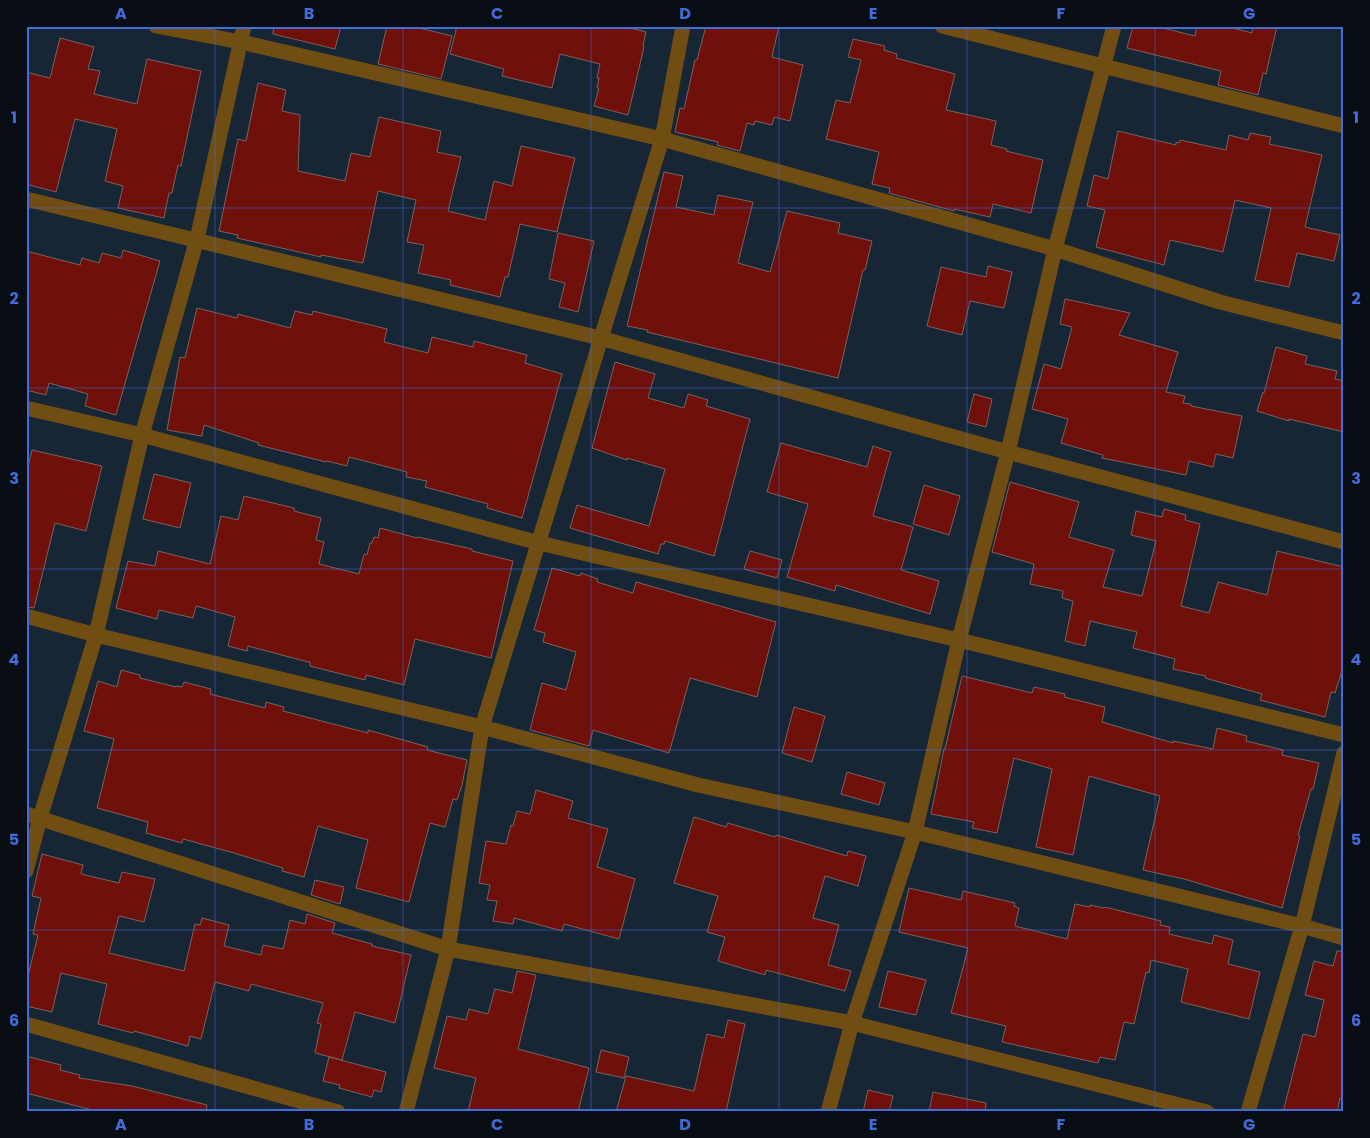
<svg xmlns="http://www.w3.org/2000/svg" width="1370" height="1138" viewBox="0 0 1370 1138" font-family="Poppins,sans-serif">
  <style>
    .building { fill: #6f100b; stroke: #7b625e }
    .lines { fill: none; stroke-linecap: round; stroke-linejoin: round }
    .minor { stroke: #704e13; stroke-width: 15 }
    .grid { fill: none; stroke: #426bdb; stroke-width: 1; stroke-opacity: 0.55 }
    .neatline { fill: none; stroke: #426bdb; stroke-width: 2 }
    .grid-label { font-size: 16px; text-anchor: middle; font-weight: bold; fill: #426bdb }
  </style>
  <rect width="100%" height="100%" fill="#162634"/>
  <g class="building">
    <path d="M274 26H341L335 49 273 34Z"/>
    <path d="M387 26H411L452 36 441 79 378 64Z"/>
    <path d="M457 26H622L646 32 643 46 644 47 628 115 594 106 599 88H597L599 78H597L600 64 560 54 552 88 502 76 504 69 450 54Z"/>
    <path d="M706 26H779L772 57 803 65 790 121 774 117 772 125 755 121 754 125 747 123 740 151 717 145 718 142 675 132 680 108 684 109 695 60H697Z"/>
    <path d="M1133 26H1155L1195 36 1197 26H1225L1252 33 1253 26H1277L1266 74 1263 73 1258 95 1218 85 1221 71 1127 48Z"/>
    <path d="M60 38 94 47 88 69 100 71 94 94 137 104 147 59 201 71 181 166 178 165 172 193H169L164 218 118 208 123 186 105 181 117 129 75 119 56 192 26 184V72L50 78Z"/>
    <path d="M853 39 885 46 884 50 897 54 896 58 955 74 946 110 996 121 991 145 1007 149 1006 151 1043 160 1031 213 993 204 990 217 954 209V211L889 193 890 188 872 184 879 152 826 139 836 100 850 103 861 60 848 57Z"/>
    <path d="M258 83 286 90 282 111 300 115 298 171 345 181 351 153 370 157 379 117 441 131 437 152 461 157 448 211 485 220 494 181 512 186 521 146 575 158 557 232 520 224 508 277H505L500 297 450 285 451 280 418 273 424 245 407 242 416 200 378 191 363 263 321 255V257L237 238 238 235 219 231 238 139 246 141Z"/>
    <path d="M1118 131 1176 145V142L1179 143 1180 140 1226 150 1229 135 1248 140 1250 133 1271 137 1269 144 1322 155 1305 227 1340 235 1334 261 1297 253 1289 287 1255 280 1271 208 1235 200 1223 252 1170 240 1164 265 1096 247 1105 210 1087 206 1094 175 1108 179Z"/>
    <path d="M664 172 683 176 676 207 714 215 718 195 753 202 738 263 770 272 787 211 840 223 838 233 872 241 865 270H863L838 378 647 332 648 330 627 326Z"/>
    <path d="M558 233 594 241 578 312 559 307 565 283 549 279Z"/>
    <path d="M123 250 160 261 116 415 85 406 88 394 49 383 46 395 26 390V251L80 265 82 258 99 263 102 253 121 258Z"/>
    <path d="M988 266 1012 272 1004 308 970 301 962 335 927 326 941 267 986 277Z"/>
    <path d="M1065 299 1130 313 1119 335 1178 352 1166 392 1185 396 1183 403 1191 404V406L1242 416 1233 458 1216 454 1213 467 1189 461 1186 475 1102 458 1103 455 1061 443 1068 419 1032 409 1044 364 1061 369 1072 327 1060 324Z"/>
    <path d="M197 308 237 318 238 314 290 328 295 311 312 315 313 311 387 329 384 342 428 353 432 337 473 347 474 341 527 355 525 363 562 374 522 518 487 508 488 504 425 487 427 481 406 477 407 472 349 457 347 466 327 461 326 462 258 445 259 443 204 425 202 436 167 430 180 357 185 358Z"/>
    <path d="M1276 347 1307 356 1305 364 1337 371 1335 379 1344 381V432L1289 419V421L1257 411 1263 392 1264 393Z"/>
    <path d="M615 362 655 374 648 398 684 408 688 394 708 400 706 406 750 419 714 556 665 541 664 544H661L658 554 570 528 577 505 649 526 665 469 627 458V460L592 448Z"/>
    <path d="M974 394 992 399 986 427 967 422Z"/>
    <path d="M781 443 867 467 873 446 891 452 873 516 913 527 901 570 939 581 930 614 836 585 835 591 787 577 808 504 767 492Z"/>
    <path d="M32 450 102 466 86 531 55 523 34 608 26 607V475Z"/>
    <path d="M154 474 191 483 180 528 143 519Z"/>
    <path d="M1010 482 1079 502 1069 537 1114 550 1103 587 1142 596 1156 541 1131 535 1136 511 1162 517 1164 509 1186 515 1185 520 1200 524 1181 606 1209 613 1218 582 1267 595 1277 551 1344 567V664L1335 693 1331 692 1325 717 1260 700 1262 694 1205 678 1206 676 1173 669 1175 659 1133 648 1137 632 1090 621 1085 646 1065 641 1073 601 1062 598 1063 591 1030 584 1034 564 992 552Z"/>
    <path d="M924 485 960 496 949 535 913 524Z"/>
    <path d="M244 496 294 508V511L321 518 316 540 324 542 319 564 359 574 364 554 367 555 370 543H372L374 537 378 538 380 528 417 538 418 537 472 549V551L513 561 491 658 415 639 404 685 366 675 365 680 310 666V662H308L248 646 247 651 228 646 235 617 196 606 193 618 159 610 157 619 116 608 128 561 155 566 158 551 210 564 221 516 238 520Z"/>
    <path d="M750 551 782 560 777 578 744 569Z"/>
    <path d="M552 568 580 576 581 573 598 579 597 582 633 593 636 582 776 622 757 697 690 678 669 753 593 730 589 746 530 730 542 683 566 690 576 652 543 642 545 633 534 630Z"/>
    <path d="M121 670 140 675V678L176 687V686L182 687 184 682 211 689 210 694 265 708 266 702 284 707 283 711 368 733V730L428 747 427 750 467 760 462 785 457 800 453 799 445 827 430 823 409 902 356 888 368 840 318 826 304 877 282 871 283 868 234 853 183 839 182 843 146 833 148 822 97 808 114 739 84 731 98 681 117 687Z"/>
    <path d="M962 676 1032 693 1034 687 1065 694 1064 697 1105 707 1102 722 1173 743V741L1213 749 1217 728 1247 736 1246 741 1283 750 1282 755 1319 763 1313 789H1311L1298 835 1300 836 1282 908 1184 879 1143 870 1160 796 1089 776 1073 855 1036 847 1052 769 1014 758 997 833 972 828 974 822 931 814 944 749H945Z"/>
    <path d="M794 707 825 716 812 762 782 753Z"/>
    <path d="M847 772 885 783 879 805 841 794Z"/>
    <path d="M536 790 573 801 568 818 608 829 597 867 635 879 619 939 564 924 562 931 514 918 513 924 493 921 497 901 487 900 490 885 479 883 486 841 506 844 511 825 513 826 517 811 530 814Z"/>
    <path d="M694 817 726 827 728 823 775 837 776 835 847 856 848 851 866 856 858 886 825 876 813 918 839 925 828 965 851 971 845 991 766 970 765 975 718 961 725 937 707 932 718 896 674 883Z"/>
    <path d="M42 854 83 865 81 874 119 883 122 872 155 879 144 922 119 916 109 953 184 971 195 924 200 925 202 918 229 925 224 946 261 955 263 945 283 949 290 920 305 924 307 914 335 923 332 933 372 944V946L411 955 395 1023 355 1012 342 1060 315 1053 321 1024 317 1023 323 1003 251 984 249 991 215 982 201 1039 190 1036 188 1046 134 1031 133 1033 98 1024 107 984 61 973 52 1012 26 1006V984L38 935 33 934 41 898 32 896Z"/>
    <path d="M315 880 344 887 340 904 311 895Z"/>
    <path d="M909 888 961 900 963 891 1015 903 1014 906 1019 908 1015 926 1067 939 1075 904 1090 907V905L1104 908 1105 907 1161 921 1160 925 1170 927 1169 934 1212 944 1214 935 1233 940 1228 964 1260 972 1249 1019 1181 1002 1188 969 1151 960 1149 973 1146 972 1134 1024 1124 1022 1115 1060 1100 1057 1098 1063 1002 1042 1006 1026 951 1013 968 948 899 932Z"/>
    <path d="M1337 951H1344V1099L1340 1098 1337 1112H1283L1303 1034 1315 1037 1324 1000 1305 995 1314 961 1333 966Z"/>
    <path d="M517 971 536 975 518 1049 589 1068 578 1112H468L476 1078 434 1068 447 1016 466 1020 469 1009 488 1014 495 989 512 993Z"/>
    <path d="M888 971 926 980 916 1015 879 1007Z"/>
    <path d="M728 1020 745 1024 726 1112H616L626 1076 694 1091 707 1034 724 1038Z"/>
    <path d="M601 1050 629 1057 624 1078 596 1072Z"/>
    <path d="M26 1056 61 1065 60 1070 80 1075 79 1078 132 1086 207 1105 206 1112H88L89 1109 26 1093Z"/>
    <path d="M329 1057 386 1072 381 1092 374 1090 372 1097 339 1088 340 1085 323 1081Z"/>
    <path d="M868 1090 893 1096 889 1112H863Z"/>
    <path d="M933 1092 986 1103 985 1112H929Z"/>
  </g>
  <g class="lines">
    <g class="minor">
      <path d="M156 26 241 42 662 139 1055 249 1220 302 1344 333"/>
      <path d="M942 26 1344 126"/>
      <path d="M26 199 600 338 1008 452 1344 542"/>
      <path d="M26 408 142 435 539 543 959 640 1344 735"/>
      <path d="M26 616 96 635 482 727 698 785 915 832 1302 926 1344 938"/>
      <path d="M26 814 448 949 852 1023 1207 1112"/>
      <path d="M26 871 40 818 96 635 142 435 197 239 244 26"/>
      <path d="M26 1024 338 1112"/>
      <path d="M406 1112 448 949 482 727 662 139 683 26"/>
      <path d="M828 1112 852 1023 915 832 959 640 1008 452 1055 249 1114 26"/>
      <path d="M1248 1112 1302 926 1344 753"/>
    </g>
  </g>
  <path class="grid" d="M215 26V1112M403 26V1112M591 26V1112M779 26V1112M967 26V1112M1155 26V1112M26 208H1344M26 388H1344M26 569H1344M26 750H1344M26 930H1344"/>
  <rect width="1370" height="1138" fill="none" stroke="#080e14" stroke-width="55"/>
  <rect x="28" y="28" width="1314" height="1082" class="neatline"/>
  <g class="grid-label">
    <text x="121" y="19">A</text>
    <text x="309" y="19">B</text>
    <text x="497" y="19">C</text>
    <text x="685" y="19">D</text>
    <text x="873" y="19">E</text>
    <text x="1061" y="19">F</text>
    <text x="1249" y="19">G</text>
    <text x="14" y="123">1</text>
    <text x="1356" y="123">1</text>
    <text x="14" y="304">2</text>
    <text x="1356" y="304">2</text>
    <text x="14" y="484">3</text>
    <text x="1356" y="484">3</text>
    <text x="14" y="665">4</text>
    <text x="1356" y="665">4</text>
    <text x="14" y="845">5</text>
    <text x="1356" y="845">5</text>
    <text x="14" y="1026">6</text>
    <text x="1356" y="1026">6</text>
    <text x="121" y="1130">A</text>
    <text x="309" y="1130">B</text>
    <text x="497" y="1130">C</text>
    <text x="685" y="1130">D</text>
    <text x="873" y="1130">E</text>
    <text x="1061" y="1130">F</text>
    <text x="1249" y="1130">G</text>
  </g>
</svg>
